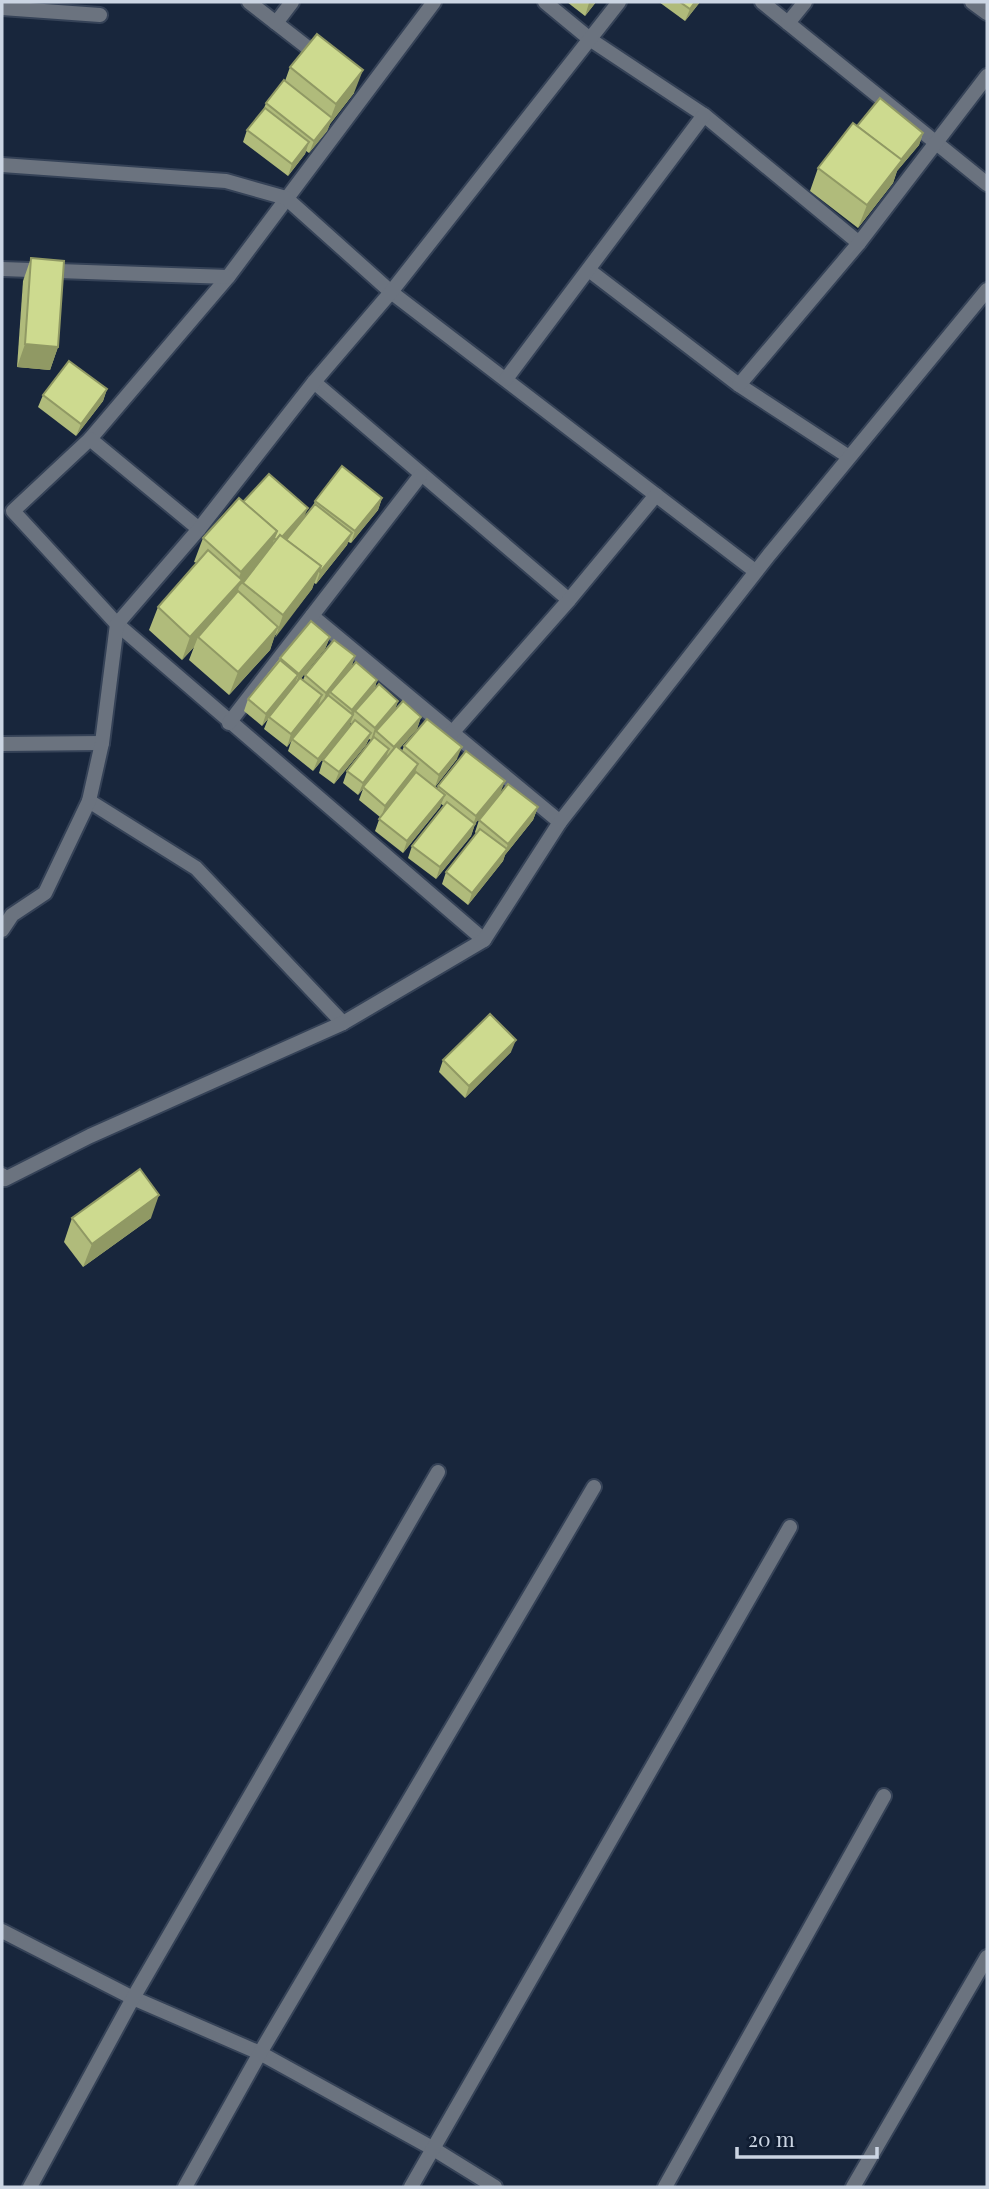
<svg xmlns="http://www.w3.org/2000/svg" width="989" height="2189" viewBox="0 0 989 2189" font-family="'Playfair Display',serif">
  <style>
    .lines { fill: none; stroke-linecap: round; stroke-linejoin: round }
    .minor-casing { stroke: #354257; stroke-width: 18 }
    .minor { stroke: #6b737f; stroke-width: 14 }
    .wall { fill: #b0bb7b }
    .shaded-wall { fill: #909964 }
    .building { fill: #cdda8f; stroke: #909964; stroke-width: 2 }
  </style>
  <rect width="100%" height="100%" fill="#18263c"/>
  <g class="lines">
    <g class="minor-casing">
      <g id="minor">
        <path d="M249 2 321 58"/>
        <path d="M434 2 228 277 90 439 13 511 117 624 484 940"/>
        <path d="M545 2 591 40 704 115 859 243"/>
        <path d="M762 2 987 184"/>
        <path d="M972 2 987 13"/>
        <path d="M2 8 100 15"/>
        <path d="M276 23 292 2"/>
        <path d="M788 23 805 2"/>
        <path d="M2 165 226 181 286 198 391 292 755 571"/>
        <path d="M2 269 228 277"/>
        <path d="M590 271 739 385 849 457"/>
        <path d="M506 379 704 115"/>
        <path d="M314 382 569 600"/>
        <path d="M739 385 859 243 987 76"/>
        <path d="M90 439 199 529"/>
        <path d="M312 616 560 822"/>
        <path d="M229 723 420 476"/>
        <path d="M451 734 569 600 656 495"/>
        <path d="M2 744 102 743"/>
        <path d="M89 801 196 868 343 1023"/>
        <path d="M2 930 12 915 45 893 89 801 102 743 117 624 199 529 314 382 391 292 619 2"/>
        <path d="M2 1175 5 1179 90 1136 343 1023 484 940 560 822 769 555 987 290"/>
        <path d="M2 1931 133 1998 260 2053 432 2148 495 2187"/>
        <path d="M30 2187 133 1998 438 1472"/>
        <path d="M185 2187 260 2053 594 1487"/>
        <path d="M411 2187 790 1527"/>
        <path d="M665 2187 884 1796"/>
        <path d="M853 2187 987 1957"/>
      </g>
    </g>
    <use href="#minor" class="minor"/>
  </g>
  <g class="wall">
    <path d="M567 2H596L585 16Z"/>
    <path d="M659 2H700L685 21Z"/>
    <path d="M290 67 354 93 330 124 327 131 309 153 306 151 305 154 288 176 243 142 247 130 263 111 266 103 285 81Z"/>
    <path d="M857 126 923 133 919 145 897 171 893 183 858 228 810 191 818 168Z"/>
    <path d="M31 258 58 347 50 370 17 367 23 281Z"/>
    <path d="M107 389 103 401 76 436 38 407 43 395Z"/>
    <path d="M382 498 378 510 351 543 348 542 347 545 316 584 314 583 312 589 274 637 270 650 229 695 189 660 194 647 182 660 149 630 158 607 197 563 194 562 203 538 243 502 305 517 313 506 315 501Z"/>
    <path d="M330 637 325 649 301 678 303 680 305 675 355 656 351 668 377 680 375 688 398 701 395 709 421 717 417 729 399 749 402 751 404 746 457 759 435 787 437 789 438 786 505 781 475 824 471 836 436 879 408 858 412 846 444 806 441 804 440 807 403 853 375 831 380 817 359 800 363 789 358 795 343 783 347 771 374 737 371 740 369 739 366 745 334 784 319 773 323 760 352 724 350 723 353 716 349 727 313 771 288 751 292 739 287 747 264 729 268 719 262 726 244 711 248 699 280 658Z"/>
    <path d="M538 807 533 820 505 855 503 861 468 905 442 884 446 872 476 834 475 832 479 820Z"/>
    <path d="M511 1052 465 1098 439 1072 443 1060Z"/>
    <path d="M72 1218H151L83 1267 64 1242Z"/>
  </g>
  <g class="shaded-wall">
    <path d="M591 2H596L585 16 589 3Z"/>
    <path d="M695 2H700L685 21 690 9Z"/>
    <path d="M363 70 354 93 330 124 327 131 309 153 314 141 329 122 336 104Z"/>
    <path d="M923 133 919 145 897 171 893 183 858 228 867 205Z"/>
    <path d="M309 142 305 154 288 176 292 164Z"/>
    <path d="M25 344 58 347 50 370 17 367Z"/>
    <path d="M107 389 103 401 76 436 81 424Z"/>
    <path d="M382 498 378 510 351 543 355 531Z"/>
    <path d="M308 508 303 520 274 554 278 542Z"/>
    <path d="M277 531 269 554 239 587 234 603 198 637 194 647 182 660 190 637 235 588 241 572Z"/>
    <path d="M352 533 347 545 316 584 320 572Z"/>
    <path d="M321 566 312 589 275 638 283 615Z"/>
    <path d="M278 627 270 650 229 695 238 672Z"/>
    <path d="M330 637 325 649 295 686 299 674Z"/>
    <path d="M355 656 351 668 330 692 329 696 322 705 326 693Z"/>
    <path d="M298 675 294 687 262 726 266 714Z"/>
    <path d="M377 680 373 693 355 711 349 727 313 771 318 759 348 722 352 710Z"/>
    <path d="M322 695 318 707 287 747 291 734Z"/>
    <path d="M398 701 394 713 376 731 374 737 371 740 375 728Z"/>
    <path d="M421 717 417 729 390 759 394 747Z"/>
    <path d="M371 733 366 745 334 784 339 772Z"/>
    <path d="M462 747 457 759 435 787 439 775Z"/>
    <path d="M389 749 385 761 358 795 363 783Z"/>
    <path d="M418 764 414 776 381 818 385 806Z"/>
    <path d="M505 781 500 794 475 824 471 836 436 879 440 867 472 828 476 816Z"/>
    <path d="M445 795 440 807 403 853 407 841Z"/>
    <path d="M538 807 533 820 505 855 503 861 468 905 472 893 506 850 508 844Z"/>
    <path d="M516 1040 511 1052 465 1098 469 1086Z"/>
    <path d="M159 1195 151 1218 83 1267 92 1244Z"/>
  </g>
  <g class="building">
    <path d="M680 2H695L690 9Z"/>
    <path d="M317 34 363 70 336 104 290 67Z"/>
    <path d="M284 80 332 118 314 141 266 103Z"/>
    <path d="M880 98 923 133 901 160 857 126Z"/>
    <path d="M265 108 309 142 292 164 247 130Z"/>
    <path d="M853 123 902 160 867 205 818 168Z"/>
    <path d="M31 258 64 261 58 347 25 344Z"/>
    <path d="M69 361 107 389 81 424 43 395Z"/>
    <path d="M342 466 382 498 355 531 315 501Z"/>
    <path d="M269 474 308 508 282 537 280 535 276 540 274 538 277 531 243 502Z"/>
    <path d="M239 498 277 531 241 572 203 538Z"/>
    <path d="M315 504 352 533 320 572 319 571 321 566 286 540Z"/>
    <path d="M280 535 321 566 283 615 243 583Z"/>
    <path d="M208 550 242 580 190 637 158 607Z"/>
    <path d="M238 591 278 627 238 672 198 637Z"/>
    <path d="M311 621 330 637 299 674 280 658Z"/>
    <path d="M334 640 355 656 326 693 305 675Z"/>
    <path d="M280 660 298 675 266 714 248 699Z"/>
    <path d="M356 662 377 680 352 710 330 692Z"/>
    <path d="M300 678 322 695 291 734 269 717Z"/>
    <path d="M379 684 398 701 375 728 355 711Z"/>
    <path d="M328 695 353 715 318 759 292 739Z"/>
    <path d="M403 701 421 717 394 747 376 731Z"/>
    <path d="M427 719 462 747 439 775 404 746Z"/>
    <path d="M355 720 371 733 339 772 323 760Z"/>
    <path d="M374 737 389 749 363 783 347 771Z"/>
    <path d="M396 746 418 764 385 806 363 787Z"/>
    <path d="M466 751 505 781 476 816 438 786Z"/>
    <path d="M416 772 445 795 407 841 379 819Z"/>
    <path d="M508 784 538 807 508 844 479 820Z"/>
    <path d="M447 802 475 824 440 867 412 846Z"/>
    <path d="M480 829 507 849 472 893 446 872Z"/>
    <path d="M490 1014 516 1040 469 1086 443 1060Z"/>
    <path d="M140 1169 159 1195 92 1244 72 1218Z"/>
  </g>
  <rect width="989" height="2189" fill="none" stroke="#cbd5e3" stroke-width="7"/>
  <path d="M737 2147v10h140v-10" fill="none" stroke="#cbd5e3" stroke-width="3.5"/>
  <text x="748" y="2147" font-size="21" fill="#cbd5e3" stroke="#0f1c31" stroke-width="5" paint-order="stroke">20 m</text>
</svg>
